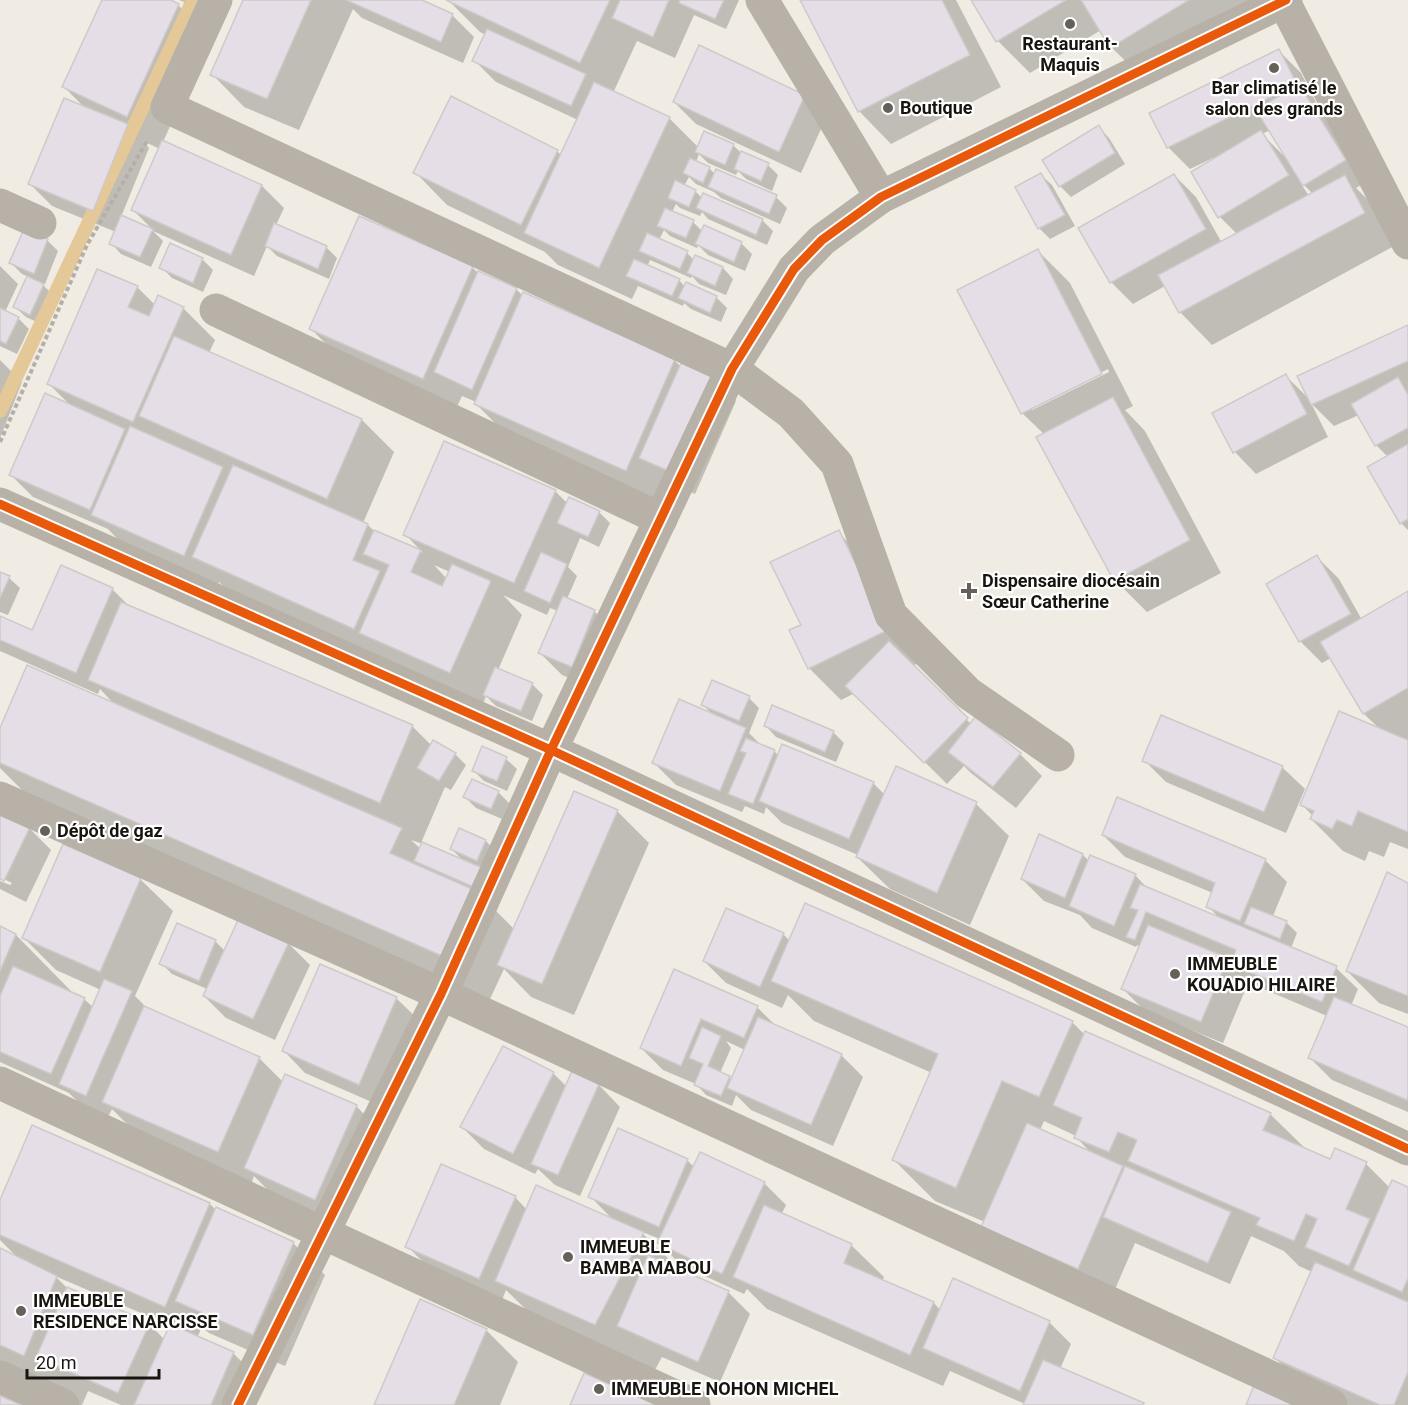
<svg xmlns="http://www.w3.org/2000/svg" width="1408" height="1405" viewBox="0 0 1408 1405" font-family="Roboto,sans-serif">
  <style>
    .shadow { fill: #0003; fill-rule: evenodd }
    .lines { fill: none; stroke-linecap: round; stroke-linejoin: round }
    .stream { stroke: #e5c897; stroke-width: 14 }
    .building { fill: #e6dee7; stroke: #cdcac9; stroke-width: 1.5 }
    .path { stroke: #b4b0a8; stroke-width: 4; stroke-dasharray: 4.5 3; stroke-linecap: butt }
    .minor { stroke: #b7b1a8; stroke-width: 33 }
    .cycleway-casing { stroke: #fff; stroke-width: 13 }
    .cycleway { stroke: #e8590c; stroke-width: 9 }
    .poi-dot { fill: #64605a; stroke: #fff; stroke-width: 2 }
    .labels { text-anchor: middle; stroke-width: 4.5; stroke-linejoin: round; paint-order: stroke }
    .poi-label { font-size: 18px; font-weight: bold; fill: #18140f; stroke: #fff; text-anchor: start }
  </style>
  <rect width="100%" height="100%" fill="#f0ece4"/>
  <g class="shadow">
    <path d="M104 0H167L178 5 210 37 163 142 262 186 284 208 276 225 327 248 337 258 329 279 277 256 267 246 254 276 153 231 163 241 151 267 121 254 111 243 116 232 52 206 30 184 85 108 64 87ZM143 141 160 149 133 210 154 231 121 217 149 148Z"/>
    <path d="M179 0H194L192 5Z"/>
    <path d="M245 0H418L452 15 474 37 463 63 362 18 353 9 299 130 244 107 212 74Z"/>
    <path d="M448 0H739L726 29 694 15 675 58 637 41 613 93 669 118 699 148 733 145 741 153 768 165 778 175 772 191 746 179 738 171 736 175 708 163 699 154 696 162 709 168 715 174 776 197 787 208 780 224 721 198 714 192 696 184 689 177 684 186 695 191 702 198 762 220 773 231 767 245 708 219 702 212 700 216 680 208 676 204 672 212 693 222 703 232 741 243 752 254 745 271 708 255 698 245 697 248 670 236 664 230 659 240 687 253 694 260 695 257 723 268 733 279 726 295 699 284 692 276 691 278 650 260 647 267 679 280 685 287 716 297 727 308 721 322 691 309 684 303 683 306 638 286 632 299 558 265 545 252 447 205 415 172 557 151 561 155 578 120 496 82 474 60 486 35 480 32Z"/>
    <path d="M802 0H956L1001 87 891 144 859 111Z"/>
    <path d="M972 0H1275L1144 79 1111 47 1101 30 1030 73 998 41Z"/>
    <path d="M1279 51 1301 73 1317 104 1366 182 1356 188 1377 209 1396 245 1212 345 1180 312 1165 286 1133 304 1111 282 1174 175 1196 197 1222 243 1237 234 1220 217 1215 157 1190 169 1168 147ZM1270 130 1284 156 1262 134ZM1302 183 1313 194 1309 196 1301 184Z"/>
    <path d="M804 96 826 118 801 173 696 124 674 102Z"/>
    <path d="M1099 127 1109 138 1125 164 1071 197 1060 186 1044 161Z"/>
    <path d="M1041 175 1052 185 1075 226 1050 239 1040 229 1017 188Z"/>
    <path d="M47 240 58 251 45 284 39 281 54 296 41 324 26 317 15 307 29 277 22 274 11 263Z"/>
    <path d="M1038 251 1070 283 1133 406 1125 410 1145 431 1221 573 1147 612 1115 580 1044 434 1022 413ZM1108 369 1109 372 1032 410V407Z"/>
    <path d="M202 259 213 270 203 292 172 278 161 267Z"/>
    <path d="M0 266 18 284 5 312 18 318 29 329 17 354 0 346Z"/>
    <path d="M472 267 478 273 516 289 523 296 674 360 681 367 714 379 736 401 695 494 667 481 658 502 508 436 476 404V402L462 396 455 411 343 361 311 329Z"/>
    <path d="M137 287 155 305 183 308 215 340 209 353 362 420 394 452 363 523 368 525 374 531 423 553 405 534 555 491 568 504 599 512 610 523 599 547 580 538 568 567 577 576 567 599 594 611 616 633 594 688 562 675 540 653 558 611 550 608 547 615 503 595 522 615 498 670 532 684 543 695 532 721 496 706 486 696 483 704 393 665 387 659V660L226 589 219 582 216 587 125 547 108 529 33 497 11 475 70 405 49 384ZM434 565 450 572 447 579Z"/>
    <path d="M1408 327V530L1401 523 1388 457 1376 445 1359 415 1334 426 1311 403 1328 437 1256 474 1235 452 1286 376 1310 400Z"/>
    <path d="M0 360 22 382 0 438Z"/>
    <path d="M838 532 870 564 919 663 912 666 971 724 1020 754 1042 776 1016 808 971 773 964 766 947 784 855 693 841 700 809 668 803 626Z"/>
    <path d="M1317 557 1339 579 1362 620 1408 593V739L1405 741 1408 742V849L1390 842 1384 857 1369 851 1365 861 1343 851 1311 819 1313 816 1302 805 1381 730 1364 714 1331 658 1322 663 1300 641Z"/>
    <path d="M0 573 9 578 20 588 8 615 0 612Z"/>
    <path d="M112 589 130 607 412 726 431 745 455 754 466 765 451 790 445 787 421 843 465 862 451 849 486 841 496 852 480 895 515 930 617 811 649 843 574 1015 531 997 504 969 490 999 30 798 0 768V732L115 705 100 689 98 694 0 651V618L33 632ZM411 840 423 844 421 849Z"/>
    <path d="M749 698 759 708 749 733 763 747 774 751 779 756 873 783 885 795 896 768 976 804 1009 836 970 925 890 889 857 857 858 855 782 823 766 807 764 814 745 806 742 812 676 785 654 763 714 716 703 705Z"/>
    <path d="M1162 717 1283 768 1305 789 1286 833 1166 782 1144 760Z"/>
    <path d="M766 726 833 732 844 743 836 762 776 737Z"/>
    <path d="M506 759 517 769 507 791 484 781 473 770Z"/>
    <path d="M498 792 509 803 502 819 476 808 465 797Z"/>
    <path d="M29 828 51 850 26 902 0 889V881L10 885 12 883 0 877Z"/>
    <path d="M1103 835 1265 860 1287 882 1273 916 1286 922 1297 933 1291 948 1336 968 1358 989 1351 1006 1408 1029V1112L1332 1080 1310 1058 1327 1016 1254 985 1249 981 1223 1043 1145 1011 1123 989 1140 948 1137 945 1136 947 1092 928 1080 915 1044 901 1022 879 1083 855 1089 861 1135 875 1149 890 1220 919 1208 906 1213 893 1125 857ZM1224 956 1233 960 1232 964Z"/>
    <path d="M140 879 173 911 135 996 148 1009 259 1058 283 1082 356 1106 378 1128 337 1221 268 1190 254 1176 251 1184 136 1133 112 1109 108 1117 82 1106 69 1093 0 1062V928L16 935 71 991 70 993 84 999 94 1008 101 990 56 970 24 938Z"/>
    <path d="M1408 884V1014L1379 1003 1347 971Z"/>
    <path d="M178 925 216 942 225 951 288 943 310 965 275 1040 226 1018 204 996 207 989 172 974 161 963Z"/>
    <path d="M783 934 790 941 1072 1022 1085 1035 1270 1114 1308 1151 1330 1161 1366 1164 1390 1188 1408 1189V1405H1342L1307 1390 1274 1357 1312 1272 1299 1266 1284 1251 1251 1236 1230 1284 1135 1243 1110 1301 985 1222 935 1201 894 1160 932 1073 814 1021 788 995 782 1008 726 983 704 961ZM1044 1121 1076 1136V1137L1091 1153 1040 1130Z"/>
    <path d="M321 966 397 999 419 1020 381 1106 305 1073 284 1051Z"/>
    <path d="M675 971 757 1007 777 1027 841 1055 863 1077 833 1146 751 1110 736 1095 732 1106 706 1095 696 1084 663 1070 641 1048ZM726 1041 745 1050 732 1080 729 1077 720 1073 731 1048Z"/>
    <path d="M553 1073 567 1087 573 1073 599 1085 620 1107 580 1196 555 1185 538 1169 535 1174 484 1149 462 1127Z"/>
    <path d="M687 1160 694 1167 764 1183 786 1205 781 1215 851 1245 884 1277 882 1281 934 1303 941 1311 1049 1322 1071 1344 1060 1369 1143 1405H1024L1025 1404 950 1371 943 1386 767 1309 747 1289 744 1294 681 1265 659 1243 660 1239 640 1231 681 1271 728 1292 750 1314 720 1382 662 1357 650 1379 552 1335 506 1290 502 1300 429 1268 407 1246 515 1197 527 1210 614 1221 590 1196Z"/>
    <path d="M0 1203 210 1204 216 1210 293 1243 325 1275 285 1366 209 1333 202 1327 197 1338 233 1353 255 1375 242 1405H121L88 1391 82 1405H68L0 1369V1249L17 1257 0 1240ZM55 1276 171 1326 165 1340 149 1324 67 1288Z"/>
    <path d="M486 1330 518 1362 500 1405H375Z"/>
  </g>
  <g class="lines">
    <path class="stream" d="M0 411 193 0"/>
  </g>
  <g class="building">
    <path d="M102 0H171L179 4 127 117 62 87Z"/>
    <path d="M243 0H311L267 99 210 75Z"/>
    <path d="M346 0H422L453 14 441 42Z"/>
    <path d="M446 0H610L580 63Z"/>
    <path d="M620 0H669L653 37 612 18Z"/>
    <path d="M680 0H724L715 19 679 3Z"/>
    <path d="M800 0H942L970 55 858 112Z"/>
    <path d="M971 0H1066L996 42Z"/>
    <path d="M1081 0H1189L1110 48Z"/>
    <path d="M487 29 586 74 571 106 472 61Z"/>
    <path d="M699 45 805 95 779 152 673 102Z"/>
    <path d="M1279 49 1297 84 1167 148 1149 113Z"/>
    <path d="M594 82 670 117 599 268 524 233Z"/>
    <path d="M1299 84 1346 160 1303 186 1256 110Z"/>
    <path d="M451 96 558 150 521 225 413 173Z"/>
    <path d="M64 98 128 124 93 211 28 184Z"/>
    <path d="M1099 125 1115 153 1059 187 1042 160Z"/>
    <path d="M1261 130 1289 175 1218 218 1191 172Z"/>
    <path d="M704 131 734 144 725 165 695 152Z"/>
    <path d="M162 140 262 185 231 255 131 210Z"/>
    <path d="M741 151 769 163 761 181 734 169Z"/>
    <path d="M690 158 710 167 703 183 683 173Z"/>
    <path d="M716 169 777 195 769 214 708 187Z"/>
    <path d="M1041 173 1065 215 1038 229 1015 187Z"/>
    <path d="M1174 174 1206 229 1110 283 1078 228Z"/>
    <path d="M1345 175 1365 213 1179 313 1158 275Z"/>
    <path d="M675 180 696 190 689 207 668 198Z"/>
    <path d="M703 193 763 219 756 235 696 208Z"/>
    <path d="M665 208 694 220 686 238 657 226Z"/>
    <path d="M121 215 153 229 140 257 109 244Z"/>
    <path d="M359 216 473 266 423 379 309 329Z"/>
    <path d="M274 223 327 246 318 269 265 246Z"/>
    <path d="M704 225 742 242 734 262 695 244Z"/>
    <path d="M24 229 48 239 34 274 9 263Z"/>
    <path d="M647 233 688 251 680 269 639 251Z"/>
    <path d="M170 243 203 258 193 283 159 268Z"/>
    <path d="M1038 249 1102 374 1021 414 957 290Z"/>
    <path d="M695 255 723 267 715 286 687 273Z"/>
    <path d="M634 259 680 279 672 296 626 276Z"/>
    <path d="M97 269 138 286 128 307 149 316 158 295 184 307 133 422 47 384Z"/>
    <path d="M478 271 517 288 472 390 434 372Z"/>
    <path d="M27 276 44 284 30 315 13 307Z"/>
    <path d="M686 282 717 296 710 313 678 298Z"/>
    <path d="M523 292 675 359 626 471 474 404Z"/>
    <path d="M0 308 19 317 6 344 0 341Z"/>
    <path d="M1408 325V361L1311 405 1297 376Z"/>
    <path d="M174 336 362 419 327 499 139 416Z"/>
    <path d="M681 363 715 378 673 473 639 458Z"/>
    <path d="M1286 374 1307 414 1233 453 1212 413Z"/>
    <path d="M1398 377 1408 395V428L1375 446 1351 404Z"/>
    <path d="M45 393 125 429 90 510 9 475Z"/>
    <path d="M1113 397 1190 540 1114 581 1036 437Z"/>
    <path d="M130 426 223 467 184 556 91 515Z"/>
    <path d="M444 441 556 490 514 583 403 535Z"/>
    <path d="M1408 444V519L1400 524 1367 467Z"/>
    <path d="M233 465 368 524 353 560 380 571 354 629 192 557Z"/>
    <path d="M569 497 600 511 588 537 557 523Z"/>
    <path d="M374 530 421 550 411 572 442 586 452 564 491 581 450 673 359 633 389 565 363 554Z"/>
    <path d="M839 530 888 630 808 669 789 630 801 625 770 562Z"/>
    <path d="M541 552 567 564 550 603 524 591Z"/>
    <path d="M1317 555 1351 614 1299 642 1266 584Z"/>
    <path d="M61 565 113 588 76 673 0 640V616L32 630Z"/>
    <path d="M0 572 10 576 0 598Z"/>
    <path d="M1408 591V688L1363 714 1320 642Z"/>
    <path d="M563 596 595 610 572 667 538 653Z"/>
    <path d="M121 602 413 725 380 803 88 680Z"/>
    <path d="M889 641 968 718 924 763 845 686Z"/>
    <path d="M27 665 402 828 390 853 479 892 449 959 0 763V728Z"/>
    <path d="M495 667 533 683 521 711 483 695Z"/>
    <path d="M712 680 750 696 739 721 701 705Z"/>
    <path d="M679 699 746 728 720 791 652 763Z"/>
    <path d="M772 705 834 731 825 752 764 726Z"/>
    <path d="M1339 711 1408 740V832L1358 811 1352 826 1337 820 1332 829 1310 819 1314 811 1300 805Z"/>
    <path d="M1161 715 1283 766 1264 812 1142 761Z"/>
    <path d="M975 717 1021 753 993 787 948 752Z"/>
    <path d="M746 738 775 750 753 804 728 794 746 753 740 751Z"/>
    <path d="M433 740 456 753 439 781 417 768Z"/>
    <path d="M782 744 874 782 849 839 759 801Z"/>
    <path d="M482 746 507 757 497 781 472 771Z"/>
    <path d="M896 766 977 802 937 893 856 857Z"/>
    <path d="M472 779 499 791 491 809 463 797Z"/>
    <path d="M574 791 618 810 542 984 497 965Z"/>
    <path d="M1117 797 1266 859 1240 921 1206 907 1215 883 1102 835Z"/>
    <path d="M0 812 30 827 4 881 0 879Z"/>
    <path d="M459 828 486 840 477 861 450 849Z"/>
    <path d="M1039 834 1083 854 1065 898 1021 879Z"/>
    <path d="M422 842 485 869 476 888 414 861Z"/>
    <path d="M63 844 141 878 100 972 22 938Z"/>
    <path d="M1090 855 1136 874 1114 926 1069 906Z"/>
    <path d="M1387 872 1408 883V996L1346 971Z"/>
    <path d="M1140 884 1337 966 1322 1002 1230 964 1236 950 1146 912 1135 940 1126 937 1138 910 1130 908Z"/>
    <path d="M805 903 1073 1021 1039 1097 1002 1081 956 1188 892 1160 938 1054 771 981Z"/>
    <path d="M1251 907 1287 921 1280 939 1244 924Z"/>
    <path d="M726 908 784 933 760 987 703 961Z"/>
    <path d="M239 918 289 942 253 1019 203 996Z"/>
    <path d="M177 923 216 940 199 981 159 964Z"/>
    <path d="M1148 925 1228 958 1201 1022 1121 989Z"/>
    <path d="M0 926 16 934 0 971Z"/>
    <path d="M320 964 397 997 359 1085 282 1051Z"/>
    <path d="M13 966 85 998 51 1074 0 1052V996Z"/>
    <path d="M674 969 758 1006 744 1038 701 1019 681 1066 640 1048Z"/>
    <path d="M104 979 132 991 86 1096 59 1084Z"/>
    <path d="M1334 997 1408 1027V1097L1407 1100 1308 1058Z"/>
    <path d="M144 1006 260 1057 218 1152 102 1102Z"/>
    <path d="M758 1017 842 1054 811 1125 727 1088Z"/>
    <path d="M702 1027 721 1036 708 1066 730 1076 721 1096 694 1085 703 1064 689 1058Z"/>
    <path d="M1085 1031 1271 1113 1263 1130 1330 1159 1335 1148 1367 1162 1346 1209 1370 1219 1349 1266 1305 1247 1317 1219 1306 1214 1294 1241 1256 1225 1260 1218 1128 1161 1137 1140 1118 1132 1109 1152 1074 1138 1082 1118 1053 1105Z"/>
    <path d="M503 1046 554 1072 513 1154 460 1127Z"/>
    <path d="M572 1071 599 1084 558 1175 531 1164Z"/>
    <path d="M285 1074 357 1105 315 1200 244 1168Z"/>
    <path d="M1027 1123 1123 1166 1078 1269 981 1227Z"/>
    <path d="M32 1125 210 1203 165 1307 0 1235V1200Z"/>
    <path d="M618 1128 688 1159 659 1227 588 1197Z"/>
    <path d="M700 1152 765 1182 722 1274 657 1243Z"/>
    <path d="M441 1164 516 1196 479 1279 405 1247Z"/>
    <path d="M1125 1166 1231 1212 1208 1263 1103 1217Z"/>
    <path d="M1392 1180 1408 1187V1278L1402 1292 1353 1270Z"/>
    <path d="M536 1185 644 1232 595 1325 495 1281Z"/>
    <path d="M764 1205 852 1244 844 1263 934 1302 910 1355 733 1277Z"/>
    <path d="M216 1207 294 1242 253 1335 175 1301Z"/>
    <path d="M0 1248 57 1276 24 1356 0 1345Z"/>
    <path d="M648 1255 729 1291 698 1362 617 1326Z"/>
    <path d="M1315 1262 1408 1302V1372L1394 1405H1380L1273 1358Z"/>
    <path d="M953 1278 1050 1321 1020 1391 923 1348Z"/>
    <path d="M67 1287 150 1323 118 1393 36 1357Z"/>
    <path d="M420 1299 487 1329 454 1405H374Z"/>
    <path d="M170 1324 234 1352 211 1405H134Z"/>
    <path d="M1043 1360 1144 1403 1143 1405H1023Z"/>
    <path d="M584 1373 657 1405H570Z"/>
    <path d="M1255 1383 1305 1405H1246Z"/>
    <path d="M0 1396 21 1405H0Z"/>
  </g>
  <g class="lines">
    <path class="path" d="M0 442 87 245 147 141"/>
    <g class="minor">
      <path d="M216 0 167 107 732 369 791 413 837 464 891 615 968 693 1058 755"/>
      <path d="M762 0 881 197"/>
      <path d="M1283 0 1408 243"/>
      <path d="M0 205 40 223"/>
      <path d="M216 310 661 519"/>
      <path d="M0 504 551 750 1408 1149"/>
      <path d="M0 798 441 994 1331 1405"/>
      <path d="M0 1083 694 1405"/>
      <path d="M0 1377 63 1405"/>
      <path d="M238 1405 441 994 551 750 732 369 794 269 822 240 881 197 1286 0"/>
    </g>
    <g class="cycleway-casing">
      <g id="cycleway">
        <path d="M0 504 551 750 1408 1149"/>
        <path d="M238 1405 441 994 551 750 732 369 794 269 822 240 881 197 1286 0"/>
      </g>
    </g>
    <use href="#cycleway" class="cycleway"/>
  </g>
  <g class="poi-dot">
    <circle cx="1070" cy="24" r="6"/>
    <circle cx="1274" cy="68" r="6"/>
    <circle cx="888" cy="108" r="6"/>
    <path d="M966 582h6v6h6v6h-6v6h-6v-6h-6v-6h6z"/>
    <circle cx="45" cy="831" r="6"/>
    <circle cx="1175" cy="974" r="6"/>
    <circle cx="568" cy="1257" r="6"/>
    <circle cx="21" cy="1311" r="6"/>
    <circle cx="599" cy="1389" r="6"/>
  </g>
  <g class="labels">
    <g class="poi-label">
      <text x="1070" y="50" text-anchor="middle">Restaurant-<tspan x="1070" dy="21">Maquis</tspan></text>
      <text x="1274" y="94" text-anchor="middle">Bar climatisé le<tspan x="1274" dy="21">salon des grands</tspan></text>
      <text x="900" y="114">Boutique</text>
      <text x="982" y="587">Dispensaire diocésain<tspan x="982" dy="21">Sœur Catherine</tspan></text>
      <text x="57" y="837">Dépôt de gaz</text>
      <text x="1187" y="970">IMMEUBLE<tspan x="1187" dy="21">KOUADIO HILAIRE</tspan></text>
      <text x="580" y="1253">IMMEUBLE<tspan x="580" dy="21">BAMBA MABOU</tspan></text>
      <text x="33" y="1307">IMMEUBLE<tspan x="33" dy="21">RESIDENCE NARCISSE</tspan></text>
      <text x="611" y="1395">IMMEUBLE NOHON MICHEL</text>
    </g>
  </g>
  <path d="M27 1369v9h132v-9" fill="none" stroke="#18140f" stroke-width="3"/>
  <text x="36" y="1369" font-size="18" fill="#18140f" stroke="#ffffff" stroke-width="4.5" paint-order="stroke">20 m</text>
</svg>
